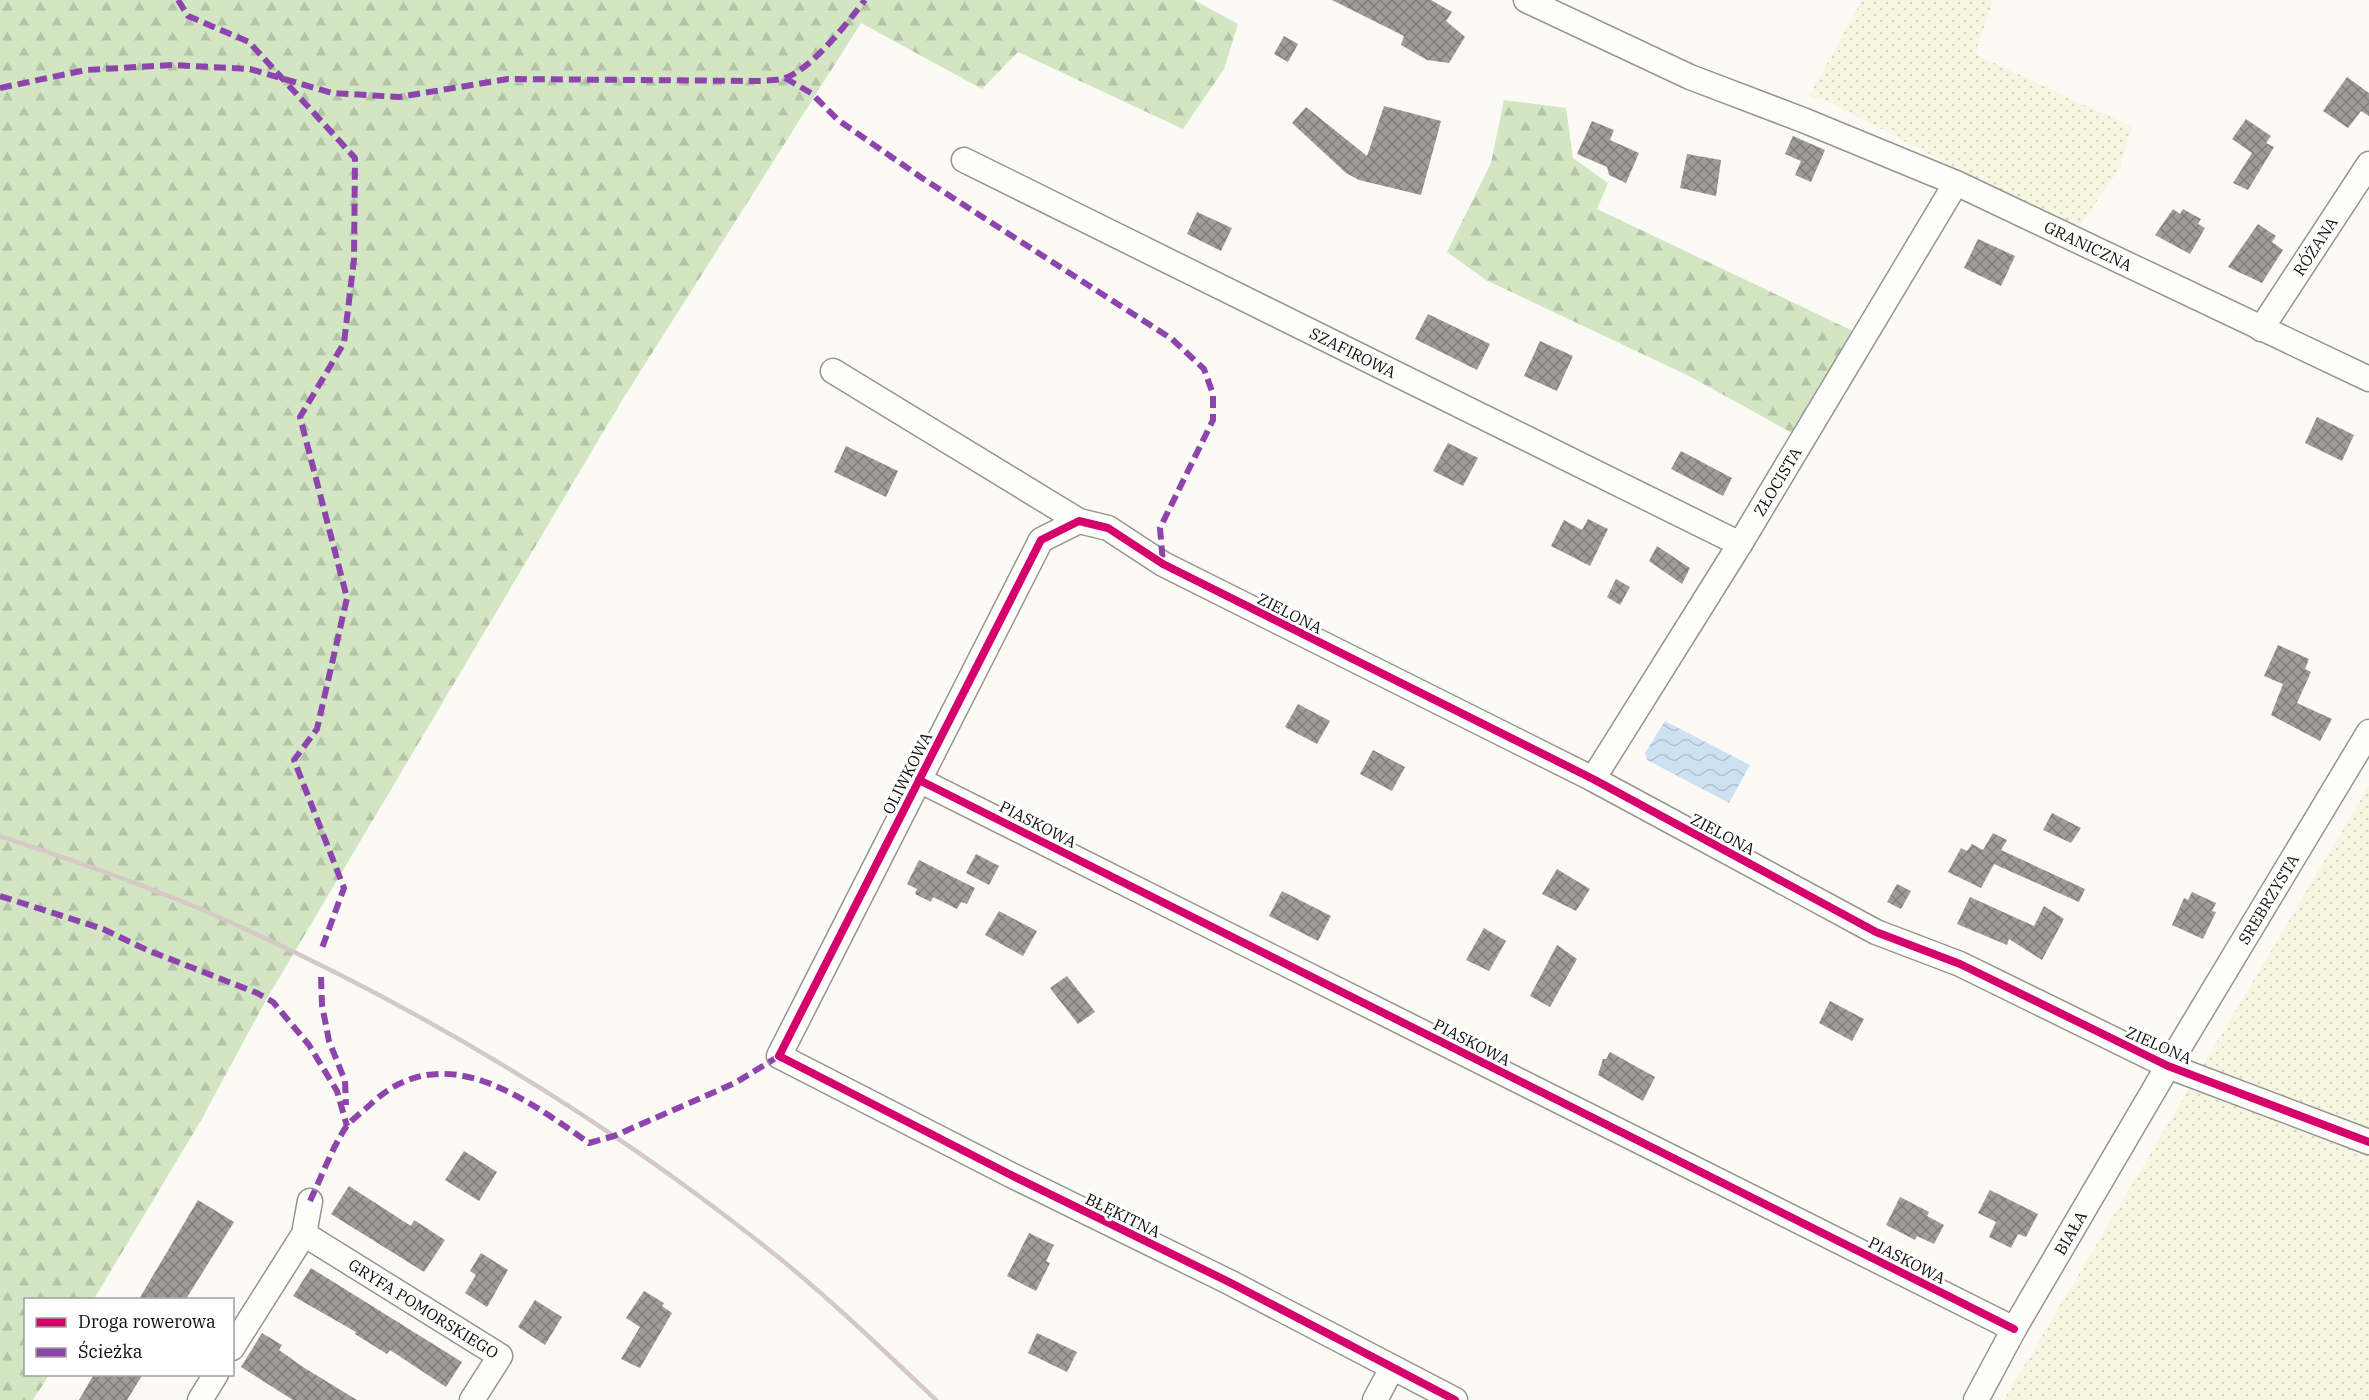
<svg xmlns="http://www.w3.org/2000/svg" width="2369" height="1400" viewBox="0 0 2369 1400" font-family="'IBM Plex Serif',serif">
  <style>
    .farmland { fill: url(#farmland-dots) }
    .forest { fill: url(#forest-firs) }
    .water { fill: url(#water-waves) }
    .building { fill: url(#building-cross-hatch) }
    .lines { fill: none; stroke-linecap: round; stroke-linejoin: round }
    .minor-casing { stroke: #959492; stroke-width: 27 }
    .minor { stroke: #fefefd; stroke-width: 24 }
    .rail { stroke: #d6c8c6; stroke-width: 4.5 }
    .quiet { stroke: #8e44ad; stroke-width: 6; stroke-dasharray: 12 6; stroke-linecap: butt }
    .cycleway-casing { stroke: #fff; stroke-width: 11 }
    .cycleway { stroke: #d6006c; stroke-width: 8 }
    .labels { text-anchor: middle; stroke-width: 6; stroke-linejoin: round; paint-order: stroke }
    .street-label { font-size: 16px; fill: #0e0e0e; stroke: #fff }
  </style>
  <defs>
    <pattern id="farmland-dots" width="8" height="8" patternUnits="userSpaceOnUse" patternTransform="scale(1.5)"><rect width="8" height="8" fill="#f6f6e1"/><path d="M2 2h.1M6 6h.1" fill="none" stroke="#d2d2c0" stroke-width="1.8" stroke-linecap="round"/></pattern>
    <pattern id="forest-firs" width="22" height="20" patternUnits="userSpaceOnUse" patternTransform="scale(1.5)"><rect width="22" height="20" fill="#d2e6c4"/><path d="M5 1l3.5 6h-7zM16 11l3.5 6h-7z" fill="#b3c4a7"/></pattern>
    <pattern id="water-waves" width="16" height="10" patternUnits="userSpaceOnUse" patternTransform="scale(1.5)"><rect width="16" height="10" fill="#cde1f2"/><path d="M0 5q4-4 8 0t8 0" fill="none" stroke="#afc0ce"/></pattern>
    <pattern id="building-cross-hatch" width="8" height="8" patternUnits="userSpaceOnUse" patternTransform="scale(1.5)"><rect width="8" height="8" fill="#9e9d99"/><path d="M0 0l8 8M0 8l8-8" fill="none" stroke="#7f7e7b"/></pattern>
  </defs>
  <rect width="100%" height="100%" fill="#fbfaf4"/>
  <g class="farmland">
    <path d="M1862 0H1993L1975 54 2132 127 2119 169 2076 231 1828 101 1809 96Z"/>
    <path d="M2369 786V1400H2004Z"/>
  </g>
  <g class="forest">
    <path d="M0 0H1194L1238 24 1224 69 1183 129 1018 52 982 89 861 23 621 402 266 1000 200 1122 94 1299 26 1300V1374L49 1375 33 1400H0Z"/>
    <path d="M1504 100 1566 108 1573 158 1608 183 1597 209 1855 332 1794 434 1689 376 1486 280 1447 252 1491 163Z"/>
  </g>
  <path class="water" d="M1665 721 1750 765 1729 803 1647 760 1645 753Z"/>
  <g class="building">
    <path d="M1332 0H1431L1452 12 1446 21 1465 37 1449 63 1427 60 1401 45 1404 36Z"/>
    <path d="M1284 36 1298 44 1288 62 1274 54Z"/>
    <path d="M2347 77 2369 93V116L2361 111 2348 128 2323 111Z"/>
    <path d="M1384 106 1441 121 1421 195 1359 180 1346 173 1292 123 1306 107 1367 156Z"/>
    <path d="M2246 119 2271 136 2266 143 2274 147 2248 190 2233 183 2252 153 2232 139Z"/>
    <path d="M1592 121 1614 130 1610 140 1639 153 1626 183 1609 175 1607 167 1577 154Z"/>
    <path d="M1793 136 1825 150 1811 182 1795 175 1801 161 1785 154Z"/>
    <path d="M1687 154 1721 160 1716 196 1680 188Z"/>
    <path d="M2173 209 2180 214 2183 209 2201 219 2198 224 2205 228 2190 254 2155 235Z"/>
    <path d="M1197 212 1232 228 1221 251 1187 234Z"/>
    <path d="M2258 224 2276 236 2272 242 2283 250 2262 283 2228 267Z"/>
    <path d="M1978 239 2015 256 2001 286 1964 268Z"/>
    <path d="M1428 314 1490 344 1477 370 1415 339Z"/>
    <path d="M1540 341 1573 356 1557 391 1524 376Z"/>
    <path d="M2317 417 2354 435 2342 461 2305 443Z"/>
    <path d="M1448 443 1478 458 1463 486 1433 471Z"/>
    <path d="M846 446 898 471 886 497 834 472Z"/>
    <path d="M1681 451 1732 478 1723 496 1671 469Z"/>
    <path d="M1588 519 1608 529 1590 566 1551 546 1564 520 1582 530Z"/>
    <path d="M1657 546 1690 568 1682 584 1649 561Z"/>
    <path d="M1616 579 1630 587 1620 605 1607 597Z"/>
    <path d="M2278 645 2309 659 2305 669 2311 672 2297 703 2332 719 2320 741 2271 715 2283 684 2264 676Z"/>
    <path d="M1298 704 1330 721 1317 744 1285 727Z"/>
    <path d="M1373 750 1405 767 1392 791 1360 774Z"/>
    <path d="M2052 813 2081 828 2071 843 2043 830Z"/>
    <path d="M1993 833 2007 840 2001 850 2085 889 2079 902 1994 864 1981 888 1948 872 1961 848 1967 851 1972 844 1983 850Z"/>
    <path d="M976 854 999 866 989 885 966 873Z"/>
    <path d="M919 860 975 888 967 904 961 902 957 909 933 897 931 902 915 894 917 889 907 884Z"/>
    <path d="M1557 869 1590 889 1576 911 1542 894Z"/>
    <path d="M1897 884 1911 891 1901 909 1887 902Z"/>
    <path d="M1282 891 1331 916 1318 941 1269 916Z"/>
    <path d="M2192 892 2216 903 2212 911 2216 912 2203 939 2172 925 2184 898 2188 900Z"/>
    <path d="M1970 897 2034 926 2044 906 2064 919 2042 960 2009 939 2007 945 1957 924Z"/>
    <path d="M999 911 1037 931 1023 956 985 935Z"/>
    <path d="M1484 928 1506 941 1489 971 1466 960Z"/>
    <path d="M1557 945 1577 959 1550 1007 1530 996Z"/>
    <path d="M1067 976 1095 1012 1078 1024 1050 988Z"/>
    <path d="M1830 1001 1864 1019 1852 1041 1819 1023Z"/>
    <path d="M1610 1052 1655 1077 1643 1101 1598 1075 1603 1059H1606Z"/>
    <path d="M464 1151 497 1172 479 1201 445 1180Z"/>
    <path d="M349 1186 411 1226 414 1220 445 1240 424 1272 331 1214Z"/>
    <path d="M1990 1190 2038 1214 2026 1237 2018 1234 2011 1248 1989 1237 1996 1222 1978 1213Z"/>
    <path d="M1900 1197 1929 1212 1927 1216 1944 1225 1934 1244 1917 1236 1915 1240 1886 1225Z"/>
    <path d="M198 1200 234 1222 186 1299H139Z"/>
    <path d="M1029 1233 1054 1245 1046 1261 1050 1263 1036 1291 1007 1276Z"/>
    <path d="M481 1253 508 1270 487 1307 465 1293 476 1275 470 1271Z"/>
    <path d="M311 1268 462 1362 446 1387 390 1350 387 1354 355 1334 356 1332 293 1296Z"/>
    <path d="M644 1291 664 1303 662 1306 672 1313 640 1368 621 1359 640 1327 626 1318Z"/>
    <path d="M535 1300 562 1317 545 1345 518 1327Z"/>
    <path d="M262 1333 282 1345 279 1350 303 1367 357 1400H293L241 1367Z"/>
    <path d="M1037 1333 1077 1352 1067 1372 1028 1353Z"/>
    <path d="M94 1374H143L127 1400H79Z"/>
  </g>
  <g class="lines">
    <g class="minor-casing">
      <g id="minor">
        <path id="s1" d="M1526 0 1690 77 1803 120 1956 183 2369 379"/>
        <path id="s2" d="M964 160 1740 544"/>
        <path id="s3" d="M2261 329 2369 164"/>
        <path d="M833 371 1079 521 1108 528 1163 564 1593 779 1876 932 1960 964 2168 1066 2369 1142"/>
        <path d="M1079 521 1041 540 779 1056 1011 1175 1231 1283 1455 1400"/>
        <path id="s4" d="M1593 779 1740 544 1956 183"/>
        <path d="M919 780 2014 1329"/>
        <path id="s5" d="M304 1234 500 1356 472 1400"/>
        <path d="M232 1348 304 1234 310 1201"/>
        <path d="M200 1400 216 1374"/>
        <path d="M1375 1400 1392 1368"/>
        <path id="s6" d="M1976 1400 2014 1329 2168 1066 2369 732"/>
      </g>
    </g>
    <use href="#minor" class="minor"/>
    <path class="rail" d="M0 836C68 859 137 882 203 910 401 997 589 1108 758 1241 821 1290 879 1346 936 1400"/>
    <g class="quiet">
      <path d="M178 0 188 16 249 42 355 158 354 259 344 343 300 417 347 598 317 729 294 760 344 888 322 948"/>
      <path d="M785 78 811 93 838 120 922 178 1172 339 1204 369 1213 394V420L1160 528 1163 564"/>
      <path d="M0 88 86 70 172 65 250 69 332 93 399 97 508 79 757 81C766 80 777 81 785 78 812 69 848 22 865 0"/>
      <path d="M0 896 103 929 147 950 257 993 273 1002 309 1045 337 1091 347 1126"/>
      <path d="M321 977 322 1005 329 1041 345 1081 346 1105"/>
      <path d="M310 1201C321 1178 332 1148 346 1127 353 1118 365 1110 373 1102 445 1037 526 1099 589 1143L614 1136 735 1083 779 1056"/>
    </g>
    <g class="cycleway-casing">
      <g id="cycleway">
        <path d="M919 780 2014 1329"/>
        <path d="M1455 1400 1231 1283 1011 1175 779 1056 1041 540 1079 521 1108 528 1163 564 1593 779 1876 932 1960 964 2168 1066 2369 1142"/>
      </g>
    </g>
    <use href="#cycleway" class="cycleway"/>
  </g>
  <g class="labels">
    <g class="street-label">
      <text dy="6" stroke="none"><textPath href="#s1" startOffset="614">GRANICZNA</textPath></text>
      <text dy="6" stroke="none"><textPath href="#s3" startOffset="99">RÓŻANA</textPath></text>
      <text dy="6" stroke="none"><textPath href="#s2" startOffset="434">SZAFIROWA</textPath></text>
      <text dy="6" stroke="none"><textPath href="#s4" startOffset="350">ZŁOCISTA</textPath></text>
      <text transform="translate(1290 613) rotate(27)" y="6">ZIELONA</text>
      <text transform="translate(907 773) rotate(-63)" y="6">OLIWKOWA</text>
      <text transform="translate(1038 824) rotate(27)" y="6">PIASKOWA</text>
      <text transform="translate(1723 834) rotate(28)" y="6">ZIELONA</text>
      <text dy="6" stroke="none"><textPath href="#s6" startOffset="580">SREBRZYSTA</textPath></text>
      <text transform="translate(1472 1042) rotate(27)" y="6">PIASKOWA</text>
      <text transform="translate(2159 1045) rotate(24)" y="6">ZIELONA</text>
      <text transform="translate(1123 1215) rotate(26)" y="6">BŁĘKITNA</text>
      <text dy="6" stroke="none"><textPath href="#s6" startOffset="192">BIAŁA</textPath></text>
      <text transform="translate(1907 1260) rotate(27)" y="6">PIASKOWA</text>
      <text dy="6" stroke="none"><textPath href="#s5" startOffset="141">GRYFA POMORSKIEGO</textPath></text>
    </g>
  </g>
  <rect x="24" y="1298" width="210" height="78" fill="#ffffff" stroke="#9f9f9f" stroke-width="1.5"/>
  <rect x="36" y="1318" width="30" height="9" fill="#d6006c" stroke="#9f9f9f" stroke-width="1.5"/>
  <text x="78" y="1328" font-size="18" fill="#0e0e0e">Droga rowerowa</text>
  <rect x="36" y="1348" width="30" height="9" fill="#8e44ad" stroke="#9f9f9f" stroke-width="1.5"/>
  <text x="78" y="1358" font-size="18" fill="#0e0e0e">Ścieżka</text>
</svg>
